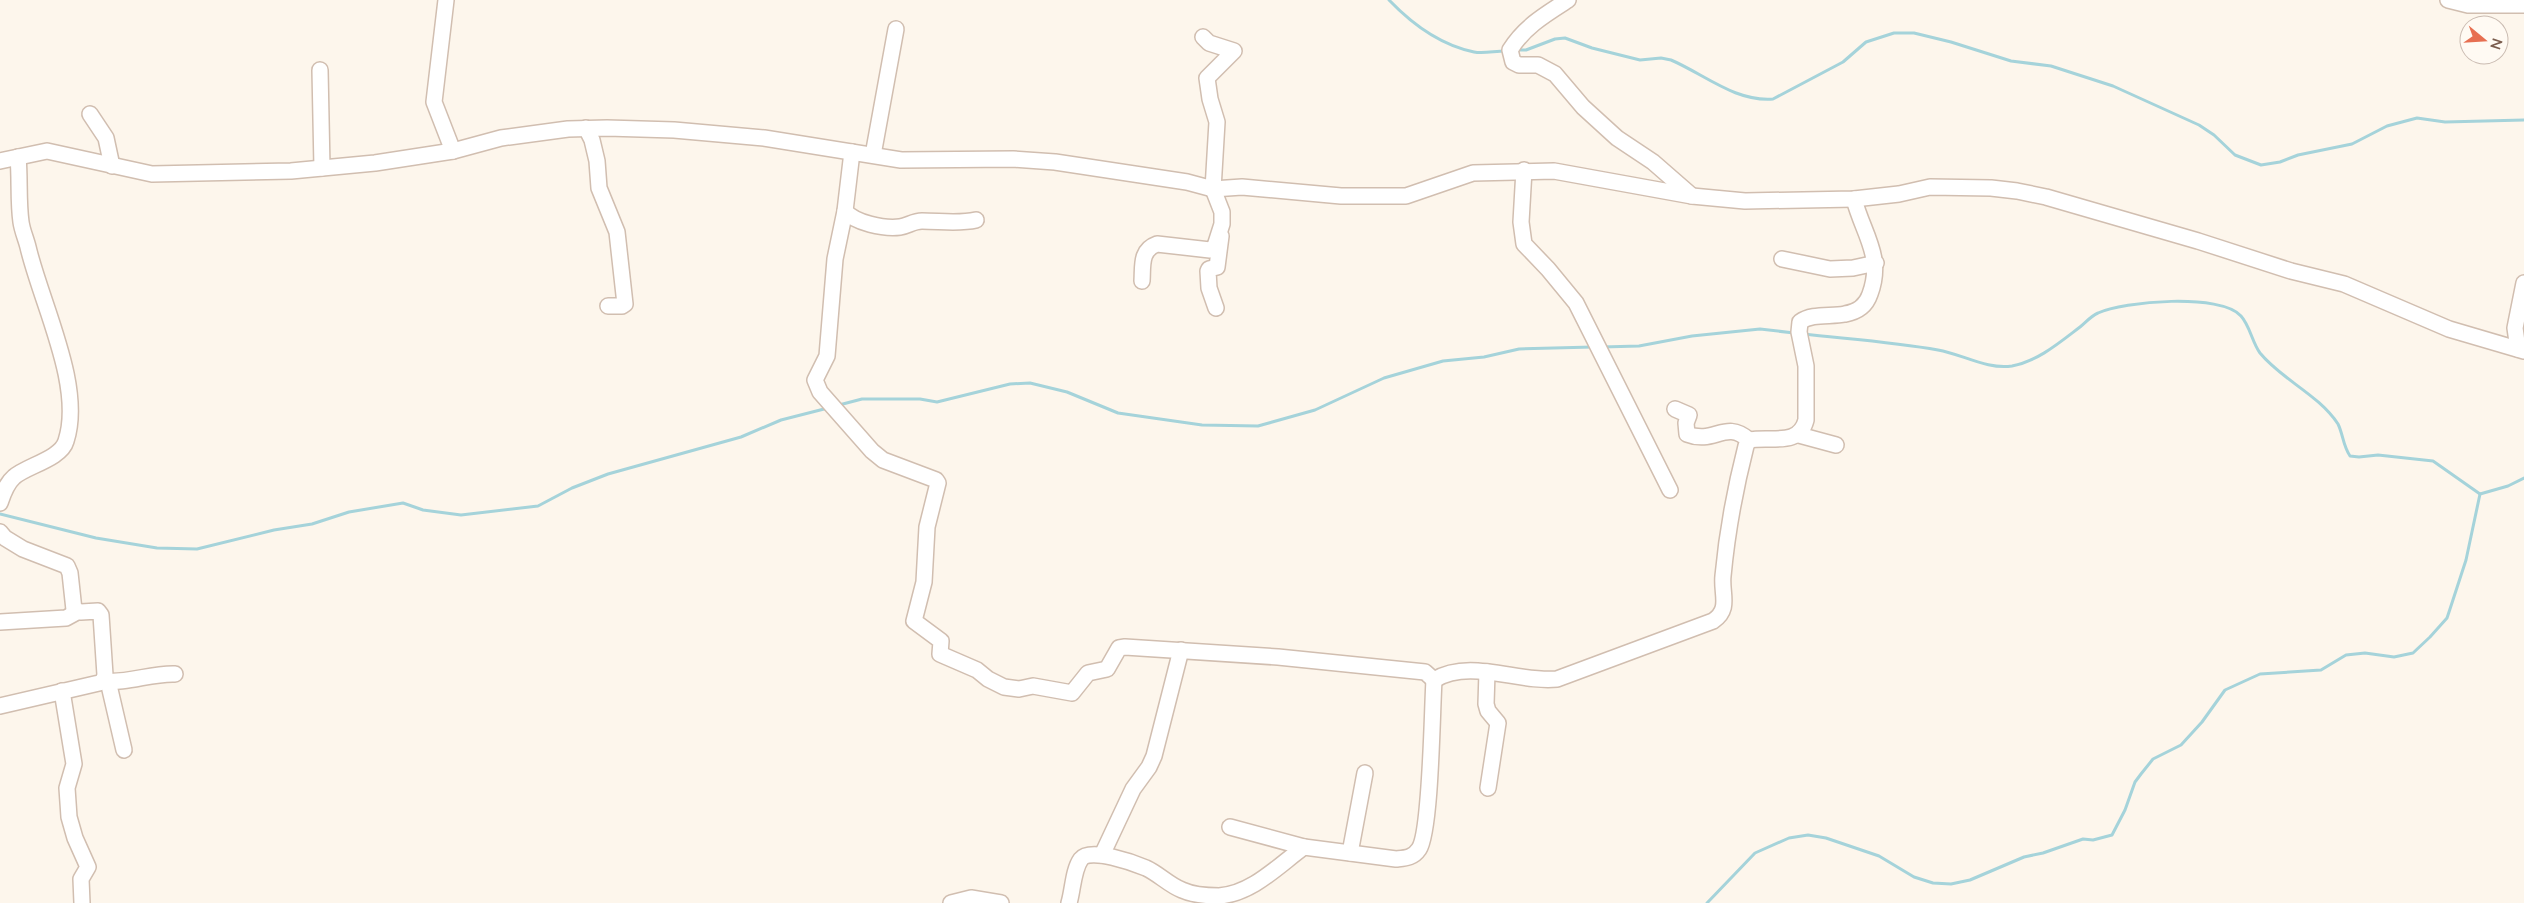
<svg xmlns="http://www.w3.org/2000/svg" width="2524" height="903" viewBox="0 0 2524 903" font-family="Lato,sans-serif">
  <style>
    .lines { fill: none; stroke-linecap: round; stroke-linejoin: round }
    .stream { stroke: #a5d3da; stroke-width: 3 }
    .minor-casing { stroke: #d1beb0; stroke-width: 18 }
    .minor { stroke: #fff; stroke-width: 15 }
  </style>
  <rect width="100%" height="100%" fill="#fdf6ec"/>
  <g class="lines">
    <g class="stream">
      <path d="M1389 0C1412 24 1440 45 1474 52 1483 54 1495 51 1505 51"/>
      <path d="M1516 50H1526L1555 39 1565 38 1592 48 1640 60 1661 58 1671 60C1704 74 1735 102 1773 99L1843 62 1866 42 1894 33H1914L1951 42 2011 61 2051 66 2113 86 2199 125 2214 135 2235 155 2261 165 2280 162 2298 155 2352 144 2387 126 2417 118 2445 122 2524 120"/>
      <path d="M1803 334C1848 339 1894 342 1938 350 1962 354 1987 370 2012 366 2038 361 2059 343 2080 327 2085 323 2091 316 2098 313 2123 301 2221 293 2241 316 2250 326 2252 342 2260 353 2282 380 2318 394 2338 424 2343 434 2343 446 2350 456L2359 457 2378 455 2433 461 2480 494 2508 486 2524 478"/>
      <path d="M1602 347 1639 346 1692 336 1760 329 1794 333"/>
      <path d="M839 405 862 399H920L937 402 1010 384 1030 383 1067 392 1118 413 1202 425 1258 426 1315 410 1384 378 1443 361 1484 357 1519 349 1593 347"/>
      <path d="M0 514 96 538 157 548 197 549 274 530 312 524 349 512 403 503 423 510 461 515 538 506 572 488 608 474 741 437 781 420 828 408"/>
      <path d="M1707 903 1755 853 1789 838 1808 835 1826 838 1879 856 1914 877 1933 883 1951 884 1970 880 2024 857 2043 853 2083 839 2093 840 2112 835 2125 810 2135 782 2141 774 2153 759 2181 745 2202 722 2225 690 2260 674 2321 670 2346 655 2365 653 2394 657 2413 653 2430 637 2447 618 2450 609 2466 560 2480 494"/>
    </g>
    <g class="minor-casing">
      <g id="minor">
        <path d="M446 0 434 102 453 151"/>
        <path d="M1568 0C1546 14 1524 27 1510 50L1513 62 1519 65H1538L1555 74 1583 107 1617 138 1653 162 1692 196"/>
        <path d="M2448 0 2468 5H2524"/>
        <path d="M320 70 322 168"/>
        <path d="M90 114 106 138 112 166"/>
        <path d="M586 128 592 140 597 161 599 188 617 232 625 304 622 306H608"/>
        <path d="M852 152 845 211C855 223 884 229 900 227 908 226 913 221 922 221 940 221 959 224 976 220"/>
        <path d="M873 155 896 29"/>
        <path d="M0 161 47 151 152 174 291 171 375 163 453 151 501 138 568 129 607 128 674 130 764 138 901 160 1013 159 1055 162 1187 182 1213 189 1242 187 1341 196H1406L1473 173 1554 171 1692 196 1745 201 1854 199 1899 194 1930 187 1991 188 2017 191 2046 197 2198 241 2291 271 2344 284 2449 329 2524 351"/>
        <path d="M1524 170 1521 222 1524 244 1548 269 1576 303 1670 490"/>
        <path d="M845 211 835 259 827 356 815 380 820 392 872 451 883 460 936 480 938 483 927 527 924 582 914 621 941 641 940 654 977 670 988 679 1004 687 1019 689 1033 686 1072 693 1088 673 1107 669 1119 648 1125 647 1278 657 1425 672 1434 680C1470 658 1518 683 1557 679L1713 621C1731 609 1721 594 1723 576 1727 533 1735 489 1746 446L1749 440C1771 436 1799 447 1806 420V366L1799 332 1800 322C1812 313 1831 317 1845 314 1857 312 1866 306 1870 294 1884 256 1863 234 1854 199"/>
        <path d="M1782 259 1830 269 1853 268 1876 263"/>
        <path d="M1142 281C1143 266 1140 250 1157 244L1210 250 1215 246 1222 224V212L1213 189 1217 122 1210 99 1207 78 1234 51 1209 43 1203 37"/>
        <path d="M1216 308 1209 288 1208 271 1209 269 1217 267 1221 236"/>
        <path d="M2518 349 2515 328 2524 283"/>
        <path d="M1675 409 1689 415 1686 423 1687 434C1715 445 1725 419 1749 440"/>
        <path d="M1799 435 1836 445"/>
        <path d="M0 503C3 494 6 484 14 477 26 466 61 459 66 441 84 386 41 303 28 247 26 239 22 230 21 222 18 201 20 178 18 157"/>
        <path d="M0 532 5 538 23 549 67 566 70 573 74 610 81 612 98 611 101 615 105 675 103 681 99 683 0 706"/>
        <path d="M0 622 66 618 77 612"/>
        <path d="M1487 672 1486 704 1488 711 1498 723 1488 788"/>
        <path d="M103 681C127 684 151 673 175 674"/>
        <path d="M108 681 124 750"/>
        <path d="M62 691 74 764 67 788 69 817 75 838 88 867 81 879 82 903"/>
        <path d="M1230 827 1304 847"/>
        <path d="M1350 853 1365 773"/>
        <path d="M1102 855 1133 789 1149 767 1154 756 1181 650"/>
        <path d="M951 903 971 898 1001 903"/>
        <path d="M1069 903C1073 890 1073 870 1081 859 1090 847 1134 863 1146 868 1159 874 1169 885 1182 890 1193 895 1207 896 1219 896 1252 894 1279 865 1304 847L1396 859C1405 858 1413 858 1419 849 1431 831 1432 710 1434 680"/>
      </g>
    </g>
    <use href="#minor" class="minor"/>
  </g>
  <g transform="translate(2484 40) rotate(108)"><circle r="24" fill="#fffaf3" stroke="#cabbb1"/>
  <path d="M0-4L9 19L0 12L-9 19Z" fill="#e76f51"/>
  <text y="-8" font-size="14" font-weight="bold" text-anchor="middle" fill="#7a5c4d">N</text>
  </g>
</svg>
